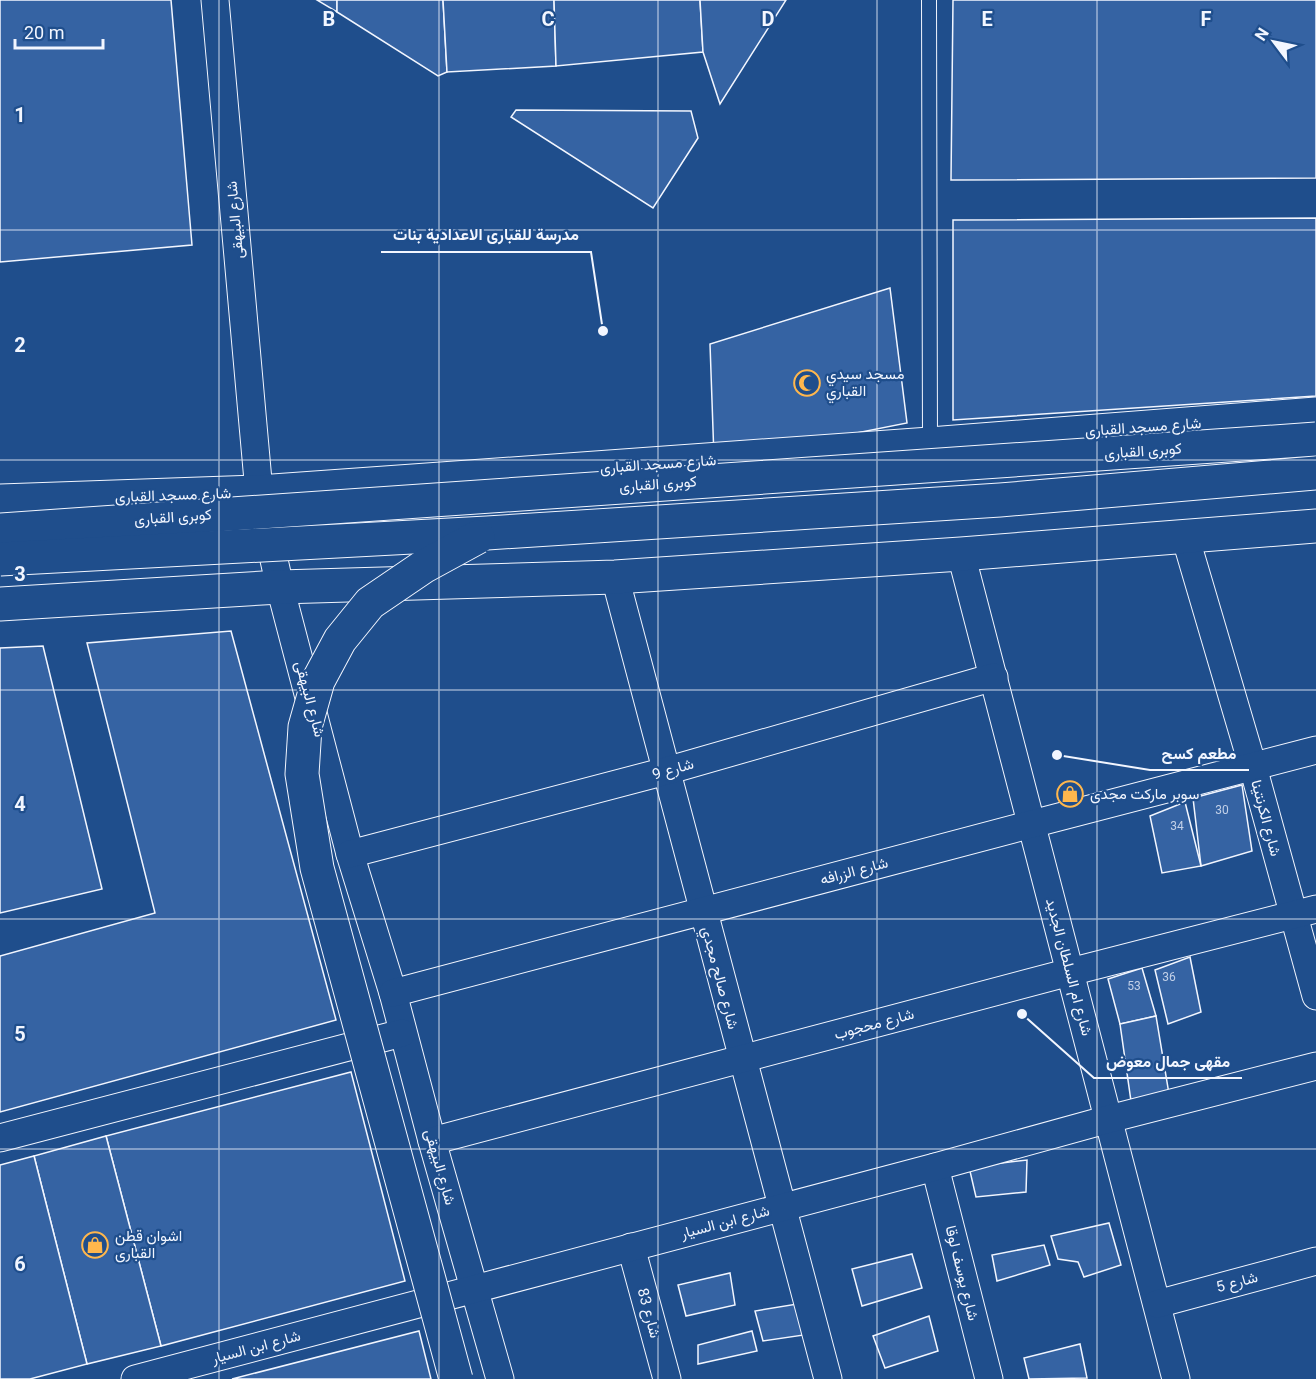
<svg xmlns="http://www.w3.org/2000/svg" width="1316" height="1379" viewBox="0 0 1316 1379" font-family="Roboto,Vazirmatn,sans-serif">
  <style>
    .building { fill: #3563a3; stroke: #f2f6ff; stroke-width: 1.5 }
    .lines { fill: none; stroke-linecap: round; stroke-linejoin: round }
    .service-casing { stroke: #f2f6ff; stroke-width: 16 }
    .minor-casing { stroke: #f2f6ff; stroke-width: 29 }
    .tertiary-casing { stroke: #f2f6ff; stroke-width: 35 }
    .service { stroke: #1f4e8c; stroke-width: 14 }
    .minor { stroke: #1f4e8c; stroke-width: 27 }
    .tertiary { stroke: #1f4e8c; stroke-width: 33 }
    .primary-bridge-casing { stroke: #f2f6ff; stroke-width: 35; stroke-linecap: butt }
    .primary-bridge { stroke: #1f4e8c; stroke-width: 33 }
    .grid { fill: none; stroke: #f2f6ff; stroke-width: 1.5; stroke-opacity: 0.55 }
    .labels { text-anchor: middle; stroke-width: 4.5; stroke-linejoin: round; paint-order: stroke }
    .number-label { font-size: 12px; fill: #c3d1e8 }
    .street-label { font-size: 15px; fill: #f2f6ff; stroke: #1f4e8c }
    .poi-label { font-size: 15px; fill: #f2f6ff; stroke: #1f4e8c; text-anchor: start }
    .grid-label { font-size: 20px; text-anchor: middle; font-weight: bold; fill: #f2f6ff; stroke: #1f4e8c; stroke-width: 4.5; stroke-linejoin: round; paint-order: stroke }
    .leader { fill: none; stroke: #f2f6ff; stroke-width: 2 }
    .callout-dot { fill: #f2f6ff; stroke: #1f4e8c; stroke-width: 2 }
    .callout-label { font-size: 16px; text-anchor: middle; font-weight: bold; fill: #f2f6ff; stroke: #1f4e8c; stroke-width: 4.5; stroke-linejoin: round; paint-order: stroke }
  </style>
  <rect width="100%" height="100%" fill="#1f4e8c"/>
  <g class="building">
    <path d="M0 0H171L192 245 0 262Z"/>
    <path d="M317 0H337V12Z"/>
    <path d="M337 0H443L447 72 438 76 337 12Z"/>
    <path d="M443 0H554L556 66 447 72Z"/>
    <path d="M554 0H700L703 52 556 66Z"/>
    <path d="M700 0H786L720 104 703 52Z"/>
    <path d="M953 0H1316V178L951 180Z"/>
    <path d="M516 110 691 111 698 138 653 208 511 117Z"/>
    <path d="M1316 218V396L953 420V220Z"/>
    <path d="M890 288 907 423 771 450 714 458 710 344Z"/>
    <path d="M231 631 336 1020 0 1112V956L155 913 87 643Z"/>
    <path d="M43 646 102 889 0 913V648Z"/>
    <path d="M1242 785 1252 851 1201 866 1193 798Z"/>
    <path d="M1185 802 1201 866 1162 873 1150 816Z"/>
    <path d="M1190 957 1201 1012 1168 1024 1155 970Z"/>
    <path d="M1142 968 1156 1016 1120 1024 1108 979Z"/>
    <path d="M1156 1016 1169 1094 1131 1101 1120 1024Z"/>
    <path d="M351 1072 405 1281 161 1346 106 1136Z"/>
    <path d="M106 1136 161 1346 87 1364 34 1156Z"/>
    <path d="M34 1156 87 1364 30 1379H0V1165Z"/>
    <path d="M1027 1160 1026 1192 976 1197 969 1167Z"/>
    <path d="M1109 1223 1121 1265 1084 1277 1078 1262 1058 1259 1051 1236Z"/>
    <path d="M1044 1245 1050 1265 997 1281 992 1255Z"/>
    <path d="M912 1254 922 1288 862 1306 852 1269Z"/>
    <path d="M730 1273 735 1305 686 1316 678 1285Z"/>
    <path d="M797 1304 804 1335 763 1341 755 1311Z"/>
    <path d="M929 1316 938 1351 885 1368 873 1336Z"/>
    <path d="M419 1331 431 1379H232Z"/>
    <path d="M752 1331 757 1351 698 1364V1345Z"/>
    <path d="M1080 1344 1087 1378 1029 1379 1024 1358Z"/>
  </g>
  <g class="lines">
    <g class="service-casing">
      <path id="service" d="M929 0 930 444"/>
    </g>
    <g class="minor-casing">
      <g id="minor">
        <path d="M215 0 259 492 280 587 350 854 393 993 432 1141 500 1379"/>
        <path d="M1185 536 1253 767 1316 996"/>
        <path d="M961 554 1176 1379"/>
        <path d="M615 577 828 1379"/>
        <path d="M350 854 666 771 994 677"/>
        <path d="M393 993 1032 824 1316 750"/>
        <path d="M0 1138 402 1033"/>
        <path d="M432 1141 1070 972 1316 909"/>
        <path d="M935 1167 989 1379"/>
        <path d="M631 1247 667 1379"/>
        <path d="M1157 1304 1316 1261"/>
        <path d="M135 1379 935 1167 1109 1119 1316 1066"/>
      </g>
    </g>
    <g class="tertiary-casing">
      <g id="tertiary">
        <path d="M0 501 259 492 930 444 1316 414"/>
        <path d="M0 604 280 587 615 577 961 554 1316 526"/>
      </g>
    </g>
    <use href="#service" class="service"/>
    <use href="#minor" class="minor"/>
    <use href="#tertiary" class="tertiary"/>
    <g class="primary-bridge-casing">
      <g id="primary-bridge">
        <path d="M0 530 1316 439"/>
        <path d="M0 559 487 533 1000 500 1316 473"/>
        <path d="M456 1379 317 868 302 774 305 727 318 681 340 640 370 603 423 567 478 537"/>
      </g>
    </g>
    <use href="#primary-bridge" class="primary-bridge"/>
  </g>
  <path class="grid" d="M219 0V1379M439 0V1379M658 0V1379M877 0V1379M1097 0V1379M0 230H1316M0 460H1316M0 690H1316M0 919H1316M0 1149H1316"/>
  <defs>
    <g id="mosque-ring" transform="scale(1.35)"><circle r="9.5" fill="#1f4e8c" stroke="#ffb74d" stroke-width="1.5"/><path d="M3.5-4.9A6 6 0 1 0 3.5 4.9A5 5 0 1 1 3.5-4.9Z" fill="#ffb74d"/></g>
    <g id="shop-ring" transform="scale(1.35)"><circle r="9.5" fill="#1f4e8c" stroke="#ffb74d" stroke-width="1.5"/><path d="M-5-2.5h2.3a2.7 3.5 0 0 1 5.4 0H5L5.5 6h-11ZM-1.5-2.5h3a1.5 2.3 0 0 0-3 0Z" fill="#ffb74d"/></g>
  </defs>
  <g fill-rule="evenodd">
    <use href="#mosque-ring" x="807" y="383"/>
    <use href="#shop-ring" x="1070" y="794"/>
    <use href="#shop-ring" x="95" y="1245"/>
  </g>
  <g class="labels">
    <g class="number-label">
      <text x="1222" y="814">30</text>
      <text x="1177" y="830">34</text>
      <text x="1169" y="981">36</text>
      <text x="1134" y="990">53</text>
    </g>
    <g class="street-label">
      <text transform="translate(235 220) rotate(-95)" y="5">شارع البيهقى</text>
      <text transform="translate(1143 427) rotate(-4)" y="5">شارع مسجد القبارى</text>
      <text transform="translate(1143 451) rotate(-4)" y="5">كوبرى القبارى</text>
      <text transform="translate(658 464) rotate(-4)" y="5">شارع مسجد القبارى</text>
      <text transform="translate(658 484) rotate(-4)" y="5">كوبرى القبارى</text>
      <text transform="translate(173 495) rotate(-2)" y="5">شارع مسجد القبارى</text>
      <text transform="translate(173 517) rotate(-4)" y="5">كوبرى القبارى</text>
      <text transform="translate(310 699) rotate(75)" y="5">شارع البيهقى</text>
      <text transform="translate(673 769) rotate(-16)" y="5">شارع 9</text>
      <text transform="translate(1266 818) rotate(75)" y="5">شارع الكرنتينا</text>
      <text transform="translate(854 871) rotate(-15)" y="5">شارع الزرافه</text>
      <text transform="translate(1069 967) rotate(75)" y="5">شارع ام السلطان الجديد</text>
      <text transform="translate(720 978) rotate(75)" y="5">شارع صالح مجدي</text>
      <text transform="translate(874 1024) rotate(-15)" y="5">شارع محجوب</text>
      <text transform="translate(440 1167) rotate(74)" y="5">شارع البيهقى</text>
      <text transform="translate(725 1222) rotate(-15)" y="5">شارع ابن السيار</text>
      <text transform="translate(962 1273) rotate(76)" y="5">شارع يوسف لوقا</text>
      <text transform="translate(1237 1282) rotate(-15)" y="5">شارع 5</text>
      <text transform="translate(649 1313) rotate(75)" y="5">شارع 83</text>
      <text transform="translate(256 1347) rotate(-15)" y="5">شارع ابن السيار</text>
    </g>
    <g class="poi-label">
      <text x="826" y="379">مسجد سيدي<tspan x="826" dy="17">القباري</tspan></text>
      <text x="1090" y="799">سوبر ماركت مجدى</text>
      <text x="115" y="1241">اشوان قطن<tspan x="115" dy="17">القبارى</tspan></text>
    </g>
  </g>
  <g class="grid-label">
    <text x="329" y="26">B</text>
    <text x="548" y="26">C</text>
    <text x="768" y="26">D</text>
    <text x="987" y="26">E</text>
    <text x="1206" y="26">F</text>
    <text x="20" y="122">1</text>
    <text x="20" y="352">2</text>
    <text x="20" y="581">3</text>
    <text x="20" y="811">4</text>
    <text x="20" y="1041">5</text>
    <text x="20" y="1271">6</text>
  </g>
  <path class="leader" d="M603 331L591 252H381M1057 755L1150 770H1249M1022 1014L1094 1078H1242"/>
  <g class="callout-dot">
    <circle cx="603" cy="331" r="6"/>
    <circle cx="1057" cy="755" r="6"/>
    <circle cx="1022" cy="1014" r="6"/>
  </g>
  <g class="callout-label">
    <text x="486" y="240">مدرسة للقبارى الاعدادية بنات</text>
    <text x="1199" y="759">مطعم كسح</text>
    <text x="1168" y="1067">مقهى جمال معوض</text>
  </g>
  <g transform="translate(1274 42) rotate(302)" stroke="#1f4e8c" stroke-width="4.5" paint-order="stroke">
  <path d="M0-4.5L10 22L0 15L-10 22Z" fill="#f2f6ff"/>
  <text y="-9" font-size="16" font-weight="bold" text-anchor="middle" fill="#f2f6ff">N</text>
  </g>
  <path d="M15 39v9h88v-9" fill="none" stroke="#f2f6ff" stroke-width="3"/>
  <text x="24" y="39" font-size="18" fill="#f2f6ff" stroke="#1f4e8c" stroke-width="4.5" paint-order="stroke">20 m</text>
</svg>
